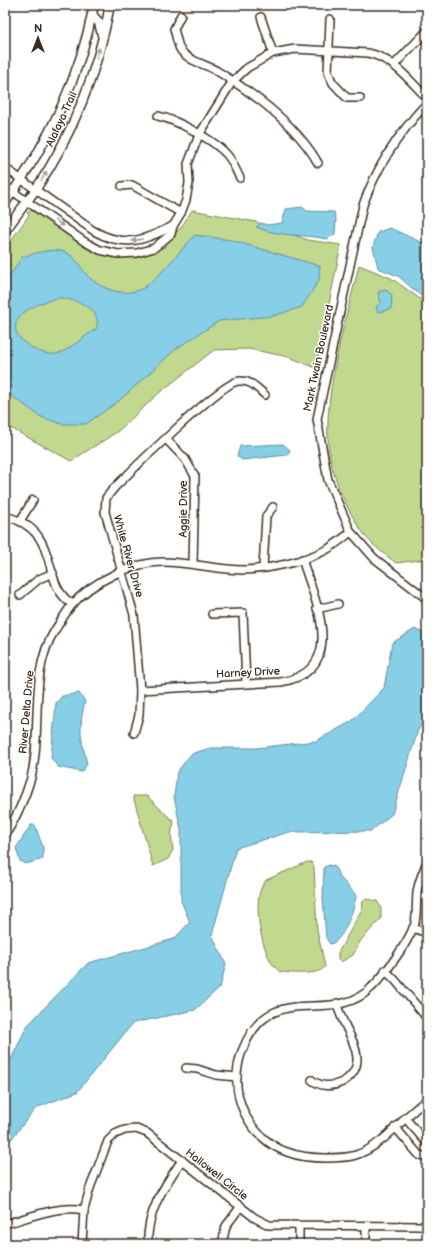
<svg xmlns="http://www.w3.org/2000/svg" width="432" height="1249" viewBox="0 0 432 1249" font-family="'Balsamiq Sans',sans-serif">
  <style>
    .green { fill: #c1d98f; stroke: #7e8256 }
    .water { fill: #86cfe7; stroke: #688d97; fill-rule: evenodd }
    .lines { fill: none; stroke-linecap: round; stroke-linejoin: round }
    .minor-casing { stroke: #3b2a1e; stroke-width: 10 }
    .major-casing { stroke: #3b2a1e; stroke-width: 11 }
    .minor { stroke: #fff; stroke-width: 7 }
    .major { stroke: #fff; stroke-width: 8 }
    .oneway { fill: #a79f9a }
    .labels { text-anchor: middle; stroke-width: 3; stroke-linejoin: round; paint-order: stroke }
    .street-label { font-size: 11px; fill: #3b2a1e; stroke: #fff }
  </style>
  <rect width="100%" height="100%" fill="#fff"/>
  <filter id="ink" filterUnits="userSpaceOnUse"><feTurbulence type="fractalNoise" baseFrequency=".025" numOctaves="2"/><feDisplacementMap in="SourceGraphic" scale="8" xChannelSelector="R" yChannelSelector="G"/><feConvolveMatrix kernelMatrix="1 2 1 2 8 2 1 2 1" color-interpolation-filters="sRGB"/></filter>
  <g filter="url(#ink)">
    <g class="green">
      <path d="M32 210 42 213 90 249 119 257 163 248 182 226 192 210 256 222 308 240 341 245 316 368 289 357 249 349 214 350 159 393 117 432 71 461 5 425V249L29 215 27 213Z"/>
      <path d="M359 265 391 278 427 304V559L396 563C386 555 374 547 366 537 349 514 335 485 330 457 320 402 346 320 359 265Z"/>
      <path d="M133 796H147L174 822 171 835 173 850 168 859 153 866Z"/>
      <path d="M307 862H311L314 867 317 930 325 966C321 976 290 973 280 972 277 969 272 965 270 960 260 942 251 896 266 880Z"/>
      <path d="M367 899 377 901 381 908V919L361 940 353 955 341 962 338 960V953L362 909 363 901Z"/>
    </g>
    <g class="water">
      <path d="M302 207 307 211 334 212 336 219 335 234 327 239C303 234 279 237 256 227L261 223 267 225 282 223 286 209Z"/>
      <path d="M390 228 427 245V301L398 276 378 268 373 247 378 232Z"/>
      <path d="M195 235 231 240 320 266 319 280 302 307 273 316 219 321 176 349 120 400 86 424H62L41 417 5 391V283L22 257C36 253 56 246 69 254 78 260 81 268 87 275 100 290 129 299 146 286 164 272 179 252 195 235ZM59 298C74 299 104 308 96 329 84 336 73 347 60 353 45 359 11 341 16 323 19 310 47 300 59 298Z"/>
      <path d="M386 290 392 295 391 309 378 312 376 307 381 303 378 292Z"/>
      <path d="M283 444 290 450 287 455 242 460 237 456 240 446Z"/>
      <path d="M415 629 427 635V717L418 730 392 814 371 831 289 832 236 848 212 935 226 964 220 987 195 1010 133 1023 77 1092 36 1108 5 1147V1072L27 1026 88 963 174 939 190 922 181 901V829L174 797 177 772 191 754 210 748H256L316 741 352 721 384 688 392 643Z"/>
      <path d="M79 693 85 701C78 730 81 737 87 764L82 772 58 767 51 758 56 703 62 696Z"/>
      <path d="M31 825H35L43 848V859L26 864 20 861 16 848Z"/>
      <path d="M330 865V866L334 865 339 876 355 894 356 897C354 909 343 942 330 944L326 938 323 898 324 867Z"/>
    </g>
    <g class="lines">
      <g class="minor-casing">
        <g id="minor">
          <path d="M181 15 174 29C176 35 177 43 180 49 187 61 206 64 217 71 253 93 297 126 318 163"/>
          <path d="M261 17 273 53"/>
          <path d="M330 19 328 73 333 83 347 98H360"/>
          <path d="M394 65 427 31"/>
          <path d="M427 103C398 134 377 166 363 205L317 419 328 480 351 532 374 558 427 599"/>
          <path d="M158 116C177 120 216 141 228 156 233 162 236 171 240 178"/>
          <path d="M5 168 94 231C125 248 143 241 173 226"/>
          <path d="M5 186 85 242 100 250 118 254 137 253 154 248 171 234 173 226 181 213 186 200 189 183 188 164 199 135 232 82 247 68 273 53 295 49 368 53C393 58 410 81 427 98"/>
          <path d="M122 186 132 185 181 213"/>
          <path d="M166 439 185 459 195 476 193 564"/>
          <path d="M5 516C64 531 38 582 72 604"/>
          <path d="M20 521 33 500"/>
          <path d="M263 568 266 516 273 507"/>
          <path d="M20 595 39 579 53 573"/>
          <path d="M317 609 338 604"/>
          <path d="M212 614 243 613 246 683"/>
          <path d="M140 690 281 682C349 670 315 601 302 559"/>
          <path d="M134 733 139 715 140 690 134 615 105 512 106 498 115 487C132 470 223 381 239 381 251 380 257 388 265 395"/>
          <path d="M5 836C16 818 25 798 31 778 43 730 28 673 55 630 61 621 66 612 72 605 91 582 133 562 163 562 190 562 217 570 244 570 271 569 302 562 326 550 335 545 343 538 351 532"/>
          <path d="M427 862C423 872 418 882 417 893 416 903 417 913 415 923 410 940 384 976 371 988 330 1028 271 976 242 1051 235 1071 235 1093 244 1112 252 1130 269 1146 287 1152 300 1157 313 1158 326 1158 336 1158 346 1158 356 1155 384 1146 403 1116 427 1100"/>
          <path d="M413 928 427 933"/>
          <path d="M385 970 395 980 427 1018"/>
          <path d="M186 1068 197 1069 216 1075 237 1077"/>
          <path d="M312 1080C329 1094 358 1080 357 1058 356 1039 340 1022 337 1003"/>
          <path d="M405 1118 427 1143"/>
          <path d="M395 1127 419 1155 427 1157"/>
          <path d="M5 1224C31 1217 57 1205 84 1210"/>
          <path d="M82 1244 84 1210 90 1188 108 1141 115 1134 125 1130 136 1129 147 1133 255 1218 269 1225 427 1226"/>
          <path d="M148 1244C146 1212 165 1185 182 1160"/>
          <path d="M222 1244 226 1226 241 1206"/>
          <path d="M299 1244V1226"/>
          <path d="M366 1244V1226"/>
        </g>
      </g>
      <g class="major-casing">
        <g id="major">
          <path d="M92 14 99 23 102 35"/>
          <path d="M5 203C48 144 80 77 94 5"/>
          <path d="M5 231C15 217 26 203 36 189 73 134 98 70 110 5"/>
        </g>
      </g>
      <use href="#minor" class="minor"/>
      <use href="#major" class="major"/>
    </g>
    <defs><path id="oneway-solid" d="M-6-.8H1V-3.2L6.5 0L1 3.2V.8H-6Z"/></defs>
    <g class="oneway">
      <use href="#oneway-solid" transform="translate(98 53) rotate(-75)"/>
      <use href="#oneway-solid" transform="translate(44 176) rotate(-59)"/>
      <use href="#oneway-solid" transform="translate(59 223) rotate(35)"/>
      <use href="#oneway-solid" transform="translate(137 240) rotate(171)"/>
    </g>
  </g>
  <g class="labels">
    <g class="street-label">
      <text transform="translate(61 119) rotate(-65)" y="4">Alafaya Trail</text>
      <text transform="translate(318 358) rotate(-78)" y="4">Mark Twain Boulevard</text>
      <text transform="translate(183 509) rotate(-90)" y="4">Aggie Drive</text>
      <text transform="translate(129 556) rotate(74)" y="4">White River Drive</text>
      <text transform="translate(248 672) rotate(-3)" y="4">Harney Drive</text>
      <text transform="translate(26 712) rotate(-85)" y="4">River Delta Drive</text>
      <text transform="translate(217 1174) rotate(38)" y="4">Hallowell Circle</text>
    </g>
  </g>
  <rect width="432" height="1249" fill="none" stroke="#fff" stroke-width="20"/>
  <rect x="10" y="10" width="412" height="1229" fill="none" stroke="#3b2a1e" stroke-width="1.5" filter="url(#ink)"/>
  <g transform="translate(38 38)" stroke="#ffffff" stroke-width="3" paint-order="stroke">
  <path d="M0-3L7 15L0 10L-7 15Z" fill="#3b2a1e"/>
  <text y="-6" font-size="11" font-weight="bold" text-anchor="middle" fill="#3b2a1e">N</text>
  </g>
</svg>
